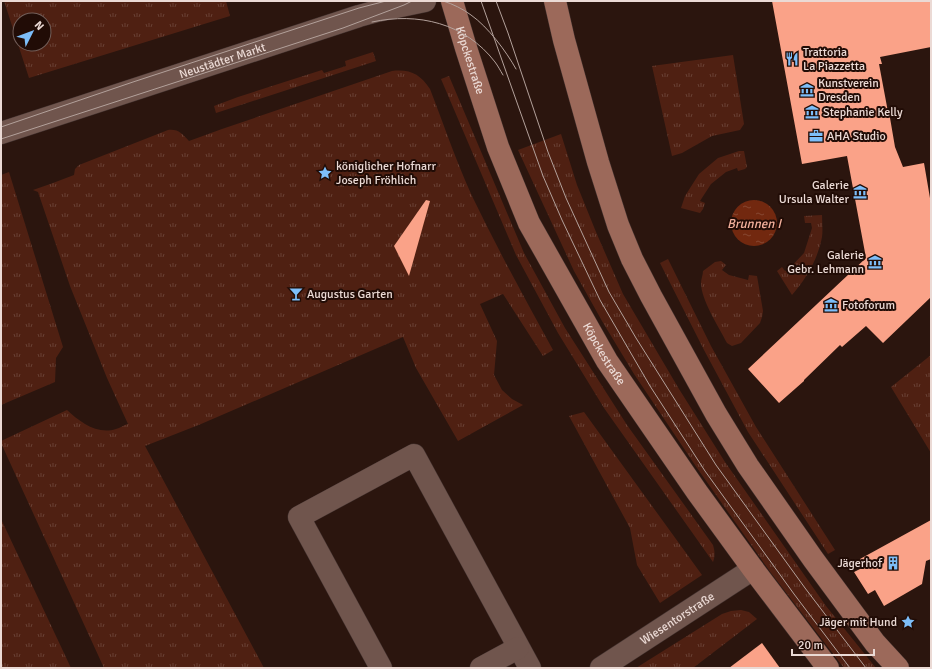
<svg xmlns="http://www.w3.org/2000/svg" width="932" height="669" viewBox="0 0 932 669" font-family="Signika,sans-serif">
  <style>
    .grass { fill: url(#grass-tufts); fill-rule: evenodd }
    .water { fill: url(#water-ripples) }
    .building { fill: #faa288 }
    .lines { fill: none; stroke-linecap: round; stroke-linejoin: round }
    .minor-casing { stroke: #42322f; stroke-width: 23 }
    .major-casing { stroke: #42322f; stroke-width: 23 }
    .minor { stroke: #70554d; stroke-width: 22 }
    .major { stroke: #9c695a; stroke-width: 22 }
    .tram { stroke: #b3a19b; stroke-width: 1 }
    .labels { text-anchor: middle; stroke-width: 4; stroke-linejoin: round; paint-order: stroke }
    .poi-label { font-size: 12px; fill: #ebdad5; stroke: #210c06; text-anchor: start }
    .street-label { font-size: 12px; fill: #ebdad5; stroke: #210c06 }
    .water-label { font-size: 13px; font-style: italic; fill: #f2af9b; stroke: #210c06 }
  </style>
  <defs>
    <pattern id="grass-tufts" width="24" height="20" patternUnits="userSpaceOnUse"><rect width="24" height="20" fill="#4f2012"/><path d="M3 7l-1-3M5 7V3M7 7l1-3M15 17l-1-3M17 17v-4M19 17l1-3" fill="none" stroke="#684034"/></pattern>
    <pattern id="water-ripples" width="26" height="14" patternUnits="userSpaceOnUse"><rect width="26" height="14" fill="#72280f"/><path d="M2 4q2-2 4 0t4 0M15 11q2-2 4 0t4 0" fill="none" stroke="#864731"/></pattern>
  </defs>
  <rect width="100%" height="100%" fill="#2b150e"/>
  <g class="grass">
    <path d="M4 1H226L230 16 29 78ZM20 20H44V44H20Z"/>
    <path d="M373 52 376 61 216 113 214 106 238 97 322 70 324 73 346 66 345 61Z"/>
    <path d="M733 55 744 124 740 130 712 136 682 153 672 156 652 66Z"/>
    <path d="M392 71C410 69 420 74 430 89 444 125 456 161 472 196 497 248 525 299 553 350L543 356 503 294 480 304 497 341 494 375 502 390 512 399 523 405 458 441 416 368 403 337 201 424 145 446 264 668H104L1 443V441L67 410C80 422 97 435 116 429 120 428 124 425 128 424L107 378 70 286 38 192 33 190 53 183 74 175 75 169 79 165 168 130C179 129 182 134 189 141L222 129Z"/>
    <path d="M449 76 524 253 565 328 627 425 713 545C715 552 715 556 713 562L604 408 558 333 516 255 441 79Z"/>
    <path d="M561 134 577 185 596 232 623 294 679 389 725 462 826 606 876 668H844L771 573 697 468 634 374 602 321 574 271 518 150Z"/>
    <path d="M739 151H744L747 167 745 169 738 171 737 168 726 172 711 184 700 201 705 203 703 209 700 213 681 208 685 196 699 174 718 158Z"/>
    <path d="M9 172 63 347 56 358 55 382 1 405V175Z"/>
    <path d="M822 215C822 222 823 230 822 237 818 259 806 279 792 295L777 271 782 267 785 271 788 270 804 253 812 228 811 223H805L804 216Z"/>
    <path d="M668 259 711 346 756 427 835 550 828 554 748 432 704 350 660 263Z"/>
    <path d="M721 261 726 265 722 270 729 275 748 280 749 275 757 276 763 311 762 317 760 323 741 343 732 346 727 343C719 327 701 300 701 283 701 279 703 275 703 271L715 262Z"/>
    <path d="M931 355V453L891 387Z"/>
    <path d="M584 412 702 575 660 603 637 565 630 528 569 416Z"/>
    <path d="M1 519 71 668H1Z"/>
    <path d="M741 610 749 612 757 619 693 668H636L722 614 731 611Z"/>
  </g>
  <circle class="water" cx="754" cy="223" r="23"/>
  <g class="building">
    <path d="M772 1H931V47L880 57 882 64H879L888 112H889L895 147 903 167 924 163 931 204V297L883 343 866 326 842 347 840 345 804 380V381L779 403 748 369 866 258 847 156 802 164Z"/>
    <path d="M426 200 430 201 409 276 394 246Z"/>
    <path d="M931 520V559L926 561 922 584 884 606 875 590 868 594 854 572 864 567 860 559Z"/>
    <path d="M762 643 780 668H729Z"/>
  </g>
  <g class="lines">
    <g class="minor-casing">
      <g id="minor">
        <path id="s1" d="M1 133 359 16 377 11 425 1"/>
        <path d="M381 668 299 517 414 455 530 668"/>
        <path d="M481 668 518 648"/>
        <path id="s2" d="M601 668 753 569"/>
      </g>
    </g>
    <g class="major-casing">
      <g id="major">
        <path id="s3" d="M452 1 466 48 498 147 529 223 607 361 697 492 753 569 828 668"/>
        <path d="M555 1 564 40 598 162 618 225 632 259 651 296 716 414 748 466 813 559 875 643 898 668"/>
      </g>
    </g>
    <use href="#minor" class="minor"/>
    <use href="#major" class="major"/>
    <g class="tram">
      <path d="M443 1C453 4 463 9 471 15 488 27 506 51 516 69"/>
      <path d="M481 1 543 176 562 220 600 300 650 386 705 471 794 594 850 668"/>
      <path d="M496 1 508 33 548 152 566 198 609 292 636 338 716 465 805 588 866 668"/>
      <path d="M372 22C418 12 465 23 495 62 498 66 500 70 503 75"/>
      <path d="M1 127 133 82 359 8 386 1"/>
      <path d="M1 139 343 28 404 5 412 1"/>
    </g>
  </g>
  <defs>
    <g id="restaurant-bare" transform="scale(1.08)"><path d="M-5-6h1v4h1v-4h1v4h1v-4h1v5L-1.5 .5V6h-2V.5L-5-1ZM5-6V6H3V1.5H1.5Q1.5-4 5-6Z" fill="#7dbef9" stroke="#210c06" stroke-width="2.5" paint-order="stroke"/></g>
    <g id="museum-bare" transform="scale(1.08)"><path d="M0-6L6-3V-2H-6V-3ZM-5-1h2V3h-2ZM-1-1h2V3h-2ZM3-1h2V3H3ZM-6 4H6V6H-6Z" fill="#7dbef9" stroke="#210c06" stroke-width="2.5" paint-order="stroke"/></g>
    <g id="office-bare" transform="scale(1.08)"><path d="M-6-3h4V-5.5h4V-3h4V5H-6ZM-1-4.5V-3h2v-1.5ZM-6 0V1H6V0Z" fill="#7dbef9" stroke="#210c06" stroke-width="2.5" paint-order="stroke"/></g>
    <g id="sight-bare" transform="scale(1.08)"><path d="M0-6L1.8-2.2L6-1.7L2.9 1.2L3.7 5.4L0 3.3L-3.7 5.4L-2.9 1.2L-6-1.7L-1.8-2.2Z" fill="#7dbef9" stroke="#210c06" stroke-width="2.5" paint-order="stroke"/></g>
    <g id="bar-bare" transform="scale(1.08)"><path d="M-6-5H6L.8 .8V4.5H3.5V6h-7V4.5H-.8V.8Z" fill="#7dbef9" stroke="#210c06" stroke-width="2.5" paint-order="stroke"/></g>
    <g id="building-bare" transform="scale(1.08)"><path d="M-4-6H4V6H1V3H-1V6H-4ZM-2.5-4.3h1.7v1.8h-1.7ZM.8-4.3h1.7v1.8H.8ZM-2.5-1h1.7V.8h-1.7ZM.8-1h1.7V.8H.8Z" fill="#7dbef9" stroke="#210c06" stroke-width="2.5" paint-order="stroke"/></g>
  </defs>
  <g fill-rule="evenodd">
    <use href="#restaurant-bare" x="792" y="59"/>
    <use href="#museum-bare" x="807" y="90"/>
    <use href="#museum-bare" x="812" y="112"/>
    <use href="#office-bare" x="816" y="136"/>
    <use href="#sight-bare" x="325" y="173"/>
    <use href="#museum-bare" x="860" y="192"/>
    <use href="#museum-bare" x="875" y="262"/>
    <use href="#bar-bare" x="296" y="294"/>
    <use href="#museum-bare" x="831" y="305"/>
    <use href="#building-bare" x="893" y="563"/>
    <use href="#sight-bare" x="908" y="622"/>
  </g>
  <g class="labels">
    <g class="poi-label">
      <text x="803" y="56">Trattoria<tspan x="803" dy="14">La Piazzetta</tspan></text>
      <text x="818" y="87">Kunstverein<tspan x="818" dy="14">Dresden</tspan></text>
      <text x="823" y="116">Stephanie Kelly</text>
      <text x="827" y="140">AHA Studio</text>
      <text x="336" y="170">königlicher Hofnarr<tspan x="336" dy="14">Joseph Fröhlich</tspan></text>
      <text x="849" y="189" text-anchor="end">Galerie<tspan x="849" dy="14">Ursula Walter</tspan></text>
      <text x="864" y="259" text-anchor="end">Galerie<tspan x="864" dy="14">Gebr. Lehmann</tspan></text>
      <text x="307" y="298">Augustus Garten</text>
      <text x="842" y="309">Fotoforum</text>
      <text x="882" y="567" text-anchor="end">Jägerhof</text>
      <text x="897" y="626" text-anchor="end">Jäger mit Hund</text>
    </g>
    <g class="street-label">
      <text dy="4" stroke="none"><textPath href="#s1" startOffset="233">Neustädter Markt</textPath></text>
      <text dy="4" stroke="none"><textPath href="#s3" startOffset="62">Köpckestraße</textPath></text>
      <text dy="4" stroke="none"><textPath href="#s3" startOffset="386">Köpckestraße</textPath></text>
      <text dy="4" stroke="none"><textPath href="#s2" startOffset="91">Wiesentorstraße</textPath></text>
    </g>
    <g class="water-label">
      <text x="754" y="228">Brunnen I</text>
    </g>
  </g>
  <rect width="932" height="669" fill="none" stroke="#ebdad5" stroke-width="4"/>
  <g transform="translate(32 32) rotate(48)"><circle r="19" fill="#210c06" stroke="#725e59"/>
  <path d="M0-3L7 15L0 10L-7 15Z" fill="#7dbef9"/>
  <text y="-6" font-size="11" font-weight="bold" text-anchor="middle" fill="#ebdad5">N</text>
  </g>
  <path d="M792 649v6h82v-6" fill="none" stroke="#ebdad5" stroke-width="2"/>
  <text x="798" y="649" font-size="12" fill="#ebdad5" stroke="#210c06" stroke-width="3" paint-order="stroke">20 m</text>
</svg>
